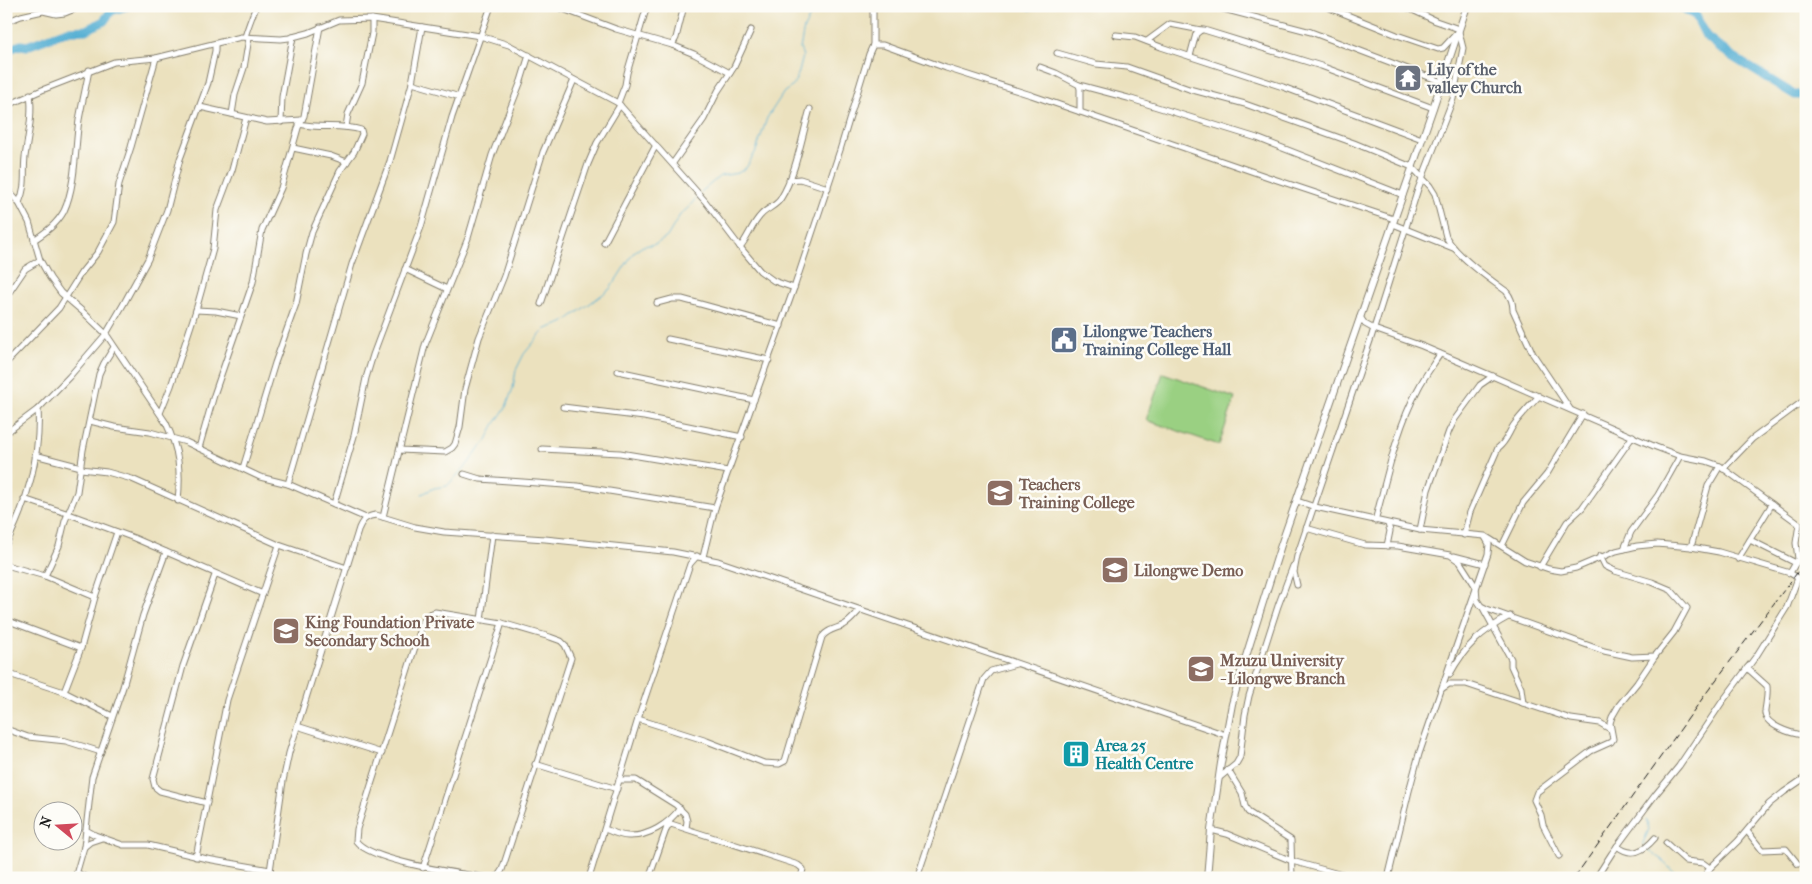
<svg xmlns="http://www.w3.org/2000/svg" width="1812" height="884" viewBox="0 0 1812 884" font-family="'IM FELL French Canon',serif">
  <style>
    .green { fill: #9ad082; stroke: #5b764f }
    .lines { fill: none; stroke-linecap: round; stroke-linejoin: round }
    .stream { stroke: #55afd3; stroke-width: 1 }
    .river { stroke: #55afd3; stroke-width: 9 }
    .minor-casing { stroke: #847e6d; stroke-width: 7 }
    .major-casing { stroke: #847e6d; stroke-width: 8 }
    .minor { stroke: #fff; stroke-width: 5 }
    .major { stroke: #fff; stroke-width: 6 }
    .rail { stroke: #1c1c1c; stroke-width: 1; stroke-dasharray: 8 4; stroke-linecap: butt }
    .labels { text-anchor: middle; stroke-width: 5; stroke-linejoin: round; paint-order: stroke }
    .worship-label { font-size: 16px; font-weight: bold; fill: #5b616d; stroke: #fdfcf7; text-anchor: start }
    .service-label { font-size: 16px; font-weight: bold; fill: #4e5e75; stroke: #fdfcf7; text-anchor: start }
    .education-label { font-size: 16px; font-weight: bold; fill: #785e54; stroke: #fdfcf7; text-anchor: start }
    .culture-label { font-size: 16px; font-weight: bold; fill: #0d838f; stroke: #fdfcf7; text-anchor: start }
  </style>
  <rect width="100%" height="100%" fill="#fdfcf7"/>
  <filter id="ink" filterUnits="userSpaceOnUse"><feTurbulence type="fractalNoise" baseFrequency=".02" numOctaves="2"/><feDisplacementMap in="SourceGraphic" scale="10" xChannelSelector="R" yChannelSelector="G"/><feConvolveMatrix kernelMatrix="1 2 1 2 8 2 1 2 1" color-interpolation-filters="sRGB"/></filter>
  <filter id="wash" filterUnits="userSpaceOnUse"><feTurbulence type="fractalNoise" baseFrequency=".0096" numOctaves="4" result="noise"/><feDisplacementMap in="SourceGraphic" scale="20" xChannelSelector="R" yChannelSelector="G"/><feGaussianBlur stdDeviation="1.12" result="paint"/><feColorMatrix in="noise" values="0 0 0 0 0 0 0 0 0 0 0 0 0 0 0 0 0 1.4 0 .05"/><feComposite in="paint" operator="in"/></filter>
  <g filter="url(#wash)">
    <rect width="100%" height="100%" fill="#ebe1be"/>
    <path class="green" d="M1163 373 1235 398 1219 445 1146 420Z"/>
    <g class="lines">
      <g class="stream">
        <path d="M701 192 720 176 738 173 746 168 756 151 767 118 784 92 793 86 799 72 803 56 800 49 804 28 811 15 818 6"/>
        <path d="M422 494 434 488 447 486 468 464 479 448 486 442 494 425 506 407 513 388 516 370 524 354 539 336 546 329 563 323 610 289 634 252 643 246 656 244 667 237 680 215 688 208 697 197"/>
        <path d="M1644 846 1643 843 1649 829 1646 820"/>
        <path d="M1646 849 1662 860 1679 878"/>
      </g>
      <g class="river">
        <path d="M1031 6H1032"/>
        <path d="M1680 6 1696 16 1706 36 1731 56 1795 95H1806"/>
        <path d="M6 50 21 45 27 46 67 31 86 30 104 21 111 11 127 6"/>
      </g>
    </g>
  </g>
  <g filter="url(#ink)">
    <g class="lines">
      <g class="minor-casing">
        <g id="minor">
          <path d="M555 6 616 29 672 45 694 54 730 73"/>
          <path d="M1212 6 1311 32 1442 82"/>
          <path d="M1325 6 1397 35 1438 49 1443 48 1456 34"/>
          <path d="M1404 6 1436 21 1459 29"/>
          <path d="M6 22 21 16 43 11 56 14 65 13 82 6"/>
          <path d="M1116 35 1135 37 1161 47 1283 87 1422 139"/>
          <path d="M245 37C248 26 252 17 256 6"/>
          <path d="M1147 41 1170 24 1201 30"/>
          <path d="M672 45 676 38 684 6"/>
          <path d="M873 45V6"/>
          <path d="M1057 53 1096 64 1127 67 1189 89 1245 104 1354 143 1412 167 1430 186 1435 194 1446 237C1457 256 1488 278 1506 291 1511 297 1513 302 1513 310L1533 354 1570 409"/>
          <path d="M1190 56 1196 34 1201 30H1204L1321 66 1433 108"/>
          <path d="M1040 67 1056 73 1079 85 1128 98 1257 138 1403 195"/>
          <path d="M412 83 460 97"/>
          <path d="M1079 85 1080 89V112"/>
          <path d="M618 103 625 85 627 73 647 6"/>
          <path d="M6 106 42 90 114 62 156 58 241 37 281 39 289 38 308 33 339 20 372 19 480 36 509 45 618 103 705 201 740 247 760 271 774 281 794 288"/>
          <path d="M200 107 267 122 302 120"/>
          <path d="M232 114 235 95 244 68 249 38"/>
          <path d="M281 122 282 97 293 37"/>
          <path d="M346 127 348 114 362 83 372 33V19"/>
          <path d="M293 148 331 156 347 162"/>
          <path d="M673 163 704 119 718 91 734 67 751 30"/>
          <path d="M789 180 800 179 828 188"/>
          <path d="M6 188 19 203 29 222 40 260 50 278 61 293 82 311 106 334 166 423C179 450 181 471 178 501"/>
          <path d="M19 203C27 184 23 175 25 157 28 136 33 115 30 94"/>
          <path d="M1393 224 1453 248"/>
          <path d="M34 240C46 232 57 224 64 211 76 185 75 147 79 120 82 103 86 87 89 70"/>
          <path d="M604 243 656 145"/>
          <path d="M740 247C748 238 752 224 761 215 767 208 777 206 781 198 796 174 802 136 810 109"/>
          <path d="M405 269 447 289"/>
          <path d="M6 297 25 269 40 260"/>
          <path d="M657 303 672 299H682L781 326"/>
          <path d="M541 304 588 164 597 143 620 105"/>
          <path d="M196 310 216 311 241 316"/>
          <path d="M1360 317 1365 324 1374 329 1422 346 1462 363 1656 447 1680 456 1706 461 1720 466 1799 524 1796 543 1798 559 1790 573"/>
          <path d="M668 339 769 360"/>
          <path d="M6 363 59 308 81 273 98 252 114 222 119 184 131 147 156 58"/>
          <path d="M618 371 754 400"/>
          <path d="M563 407 644 417 742 437"/>
          <path d="M160 413 171 386 196 310 213 249 217 210 232 170 246 118"/>
          <path d="M90 421 114 427 150 432 186 442 260 477 288 484 366 518"/>
          <path d="M6 433 38 409 69 377 106 334 123 305 148 259 167 210 180 159 208 83 215 51V45"/>
          <path d="M199 448 214 395 253 282 262 230 281 188 298 128 304 116 320 27"/>
          <path d="M542 449 620 453 728 471"/>
          <path d="M399 450 445 452 452 448 455 444 460 427 465 389 479 338 504 276 543 152 574 80"/>
          <path d="M35 455 81 467"/>
          <path d="M243 468 275 363 296 304 306 254 312 232 340 171 354 152 362 134 361 130C341 124 320 129 299 124"/>
          <path d="M81 469 107 472 132 479 279 545 347 568"/>
          <path d="M1723 469 1752 439 1806 399"/>
          <path d="M464 474 480 479 578 486 715 508"/>
          <path d="M288 484 352 264 390 161 412 83 422 27"/>
          <path d="M24 499 69 514 134 538 263 594"/>
          <path d="M1297 501 1315 507 1420 530 1485 536 1525 561 1549 569 1561 571 1576 568 1616 551 1637 546 1657 544 1691 547 1719 552 1790 573 1798 578H1806"/>
          <path d="M334 504 354 436 366 378 373 355 421 227 452 117 491 6"/>
          <path d="M383 517 425 345 468 238 492 155 521 81 529 55"/>
          <path d="M1375 521C1387 477 1396 430 1418 389 1424 377 1433 365 1440 354"/>
          <path d="M1306 528 1365 545 1398 546 1450 555 1460 562 1476 587 1477 600 1481 606 1487 609 1604 651 1632 657 1655 656"/>
          <path d="M1420 530 1428 490 1449 431 1455 419 1480 385 1493 376"/>
          <path d="M1464 535 1470 512 1498 448C1506 442 1508 434 1513 426 1521 415 1530 406 1539 396"/>
          <path d="M1750 540 1796 563"/>
          <path d="M6 544C27 504 41 454 38 409"/>
          <path d="M1387 546 1390 531 1388 524"/>
          <path d="M1502 546 1523 503 1547 474 1583 414"/>
          <path d="M1691 547 1708 486 1720 466"/>
          <path d="M1624 549 1631 532 1658 495 1680 456"/>
          <path d="M1454 556 1485 564"/>
          <path d="M703 557 715 508 794 288 840 150 869 54 873 45H883L946 68 1031 95 1274 179 1394 219"/>
          <path d="M1738 559 1772 504"/>
          <path d="M6 565 45 576 95 597"/>
          <path d="M1540 567 1567 522 1582 508 1633 436"/>
          <path d="M45 576 59 546 65 521 77 492 83 450 99 374 104 363 114 347"/>
          <path d="M1297 585 1294 572 1297 556 1371 338 1418 189 1453 99 1463 48 1459 32"/>
          <path d="M1483 608 1511 659V666L1521 688 1523 703"/>
          <path d="M6 620 81 648"/>
          <path d="M481 620 492 535"/>
          <path d="M1747 668 1767 686C1768 696 1766 702 1765 711 1763 725 1792 734 1803 735L1806 734"/>
          <path d="M6 673 64 692 112 716"/>
          <path d="M1450 674C1465 646 1482 631 1510 616"/>
          <path d="M1443 688 1449 684H1466L1571 719 1600 723 1610 729"/>
          <path d="M64 692 81 648 95 597 117 532"/>
          <path d="M638 719 707 741 764 763 779 764 785 761 822 637C828 629 836 629 844 625 851 621 855 615 860 610"/>
          <path d="M297 726 382 753"/>
          <path d="M6 729 28 737 66 741 101 752"/>
          <path d="M535 764 617 789"/>
          <path d="M1228 770 1242 793 1245 806 1248 812 1291 840 1292 878"/>
          <path d="M1219 778 1236 764 1240 757 1245 715 1249 696 1278 606 1293 566"/>
          <path d="M619 780H636L676 805 685 814 687 821 686 828"/>
          <path d="M207 803 160 791 155 787 153 779 183 666 215 575"/>
          <path d="M605 829C612 832 620 836 628 836 648 837 669 824 680 808"/>
          <path d="M86 830 95 835 123 845H148L207 859 270 870"/>
          <path d="M1211 830 1227 834 1292 861 1353 878"/>
          <path d="M1747 831 1762 850 1786 849 1798 864"/>
          <path d="M1666 843 1686 861 1703 863 1710 868"/>
          <path d="M1617 846C1632 858 1644 851 1655 838"/>
          <path d="M84 847 90 842 102 838"/>
          <path d="M1559 856 1543 825 1541 815 1534 800 1537 792 1591 751 1611 742 1613 739 1610 723 1612 717 1619 705 1637 683 1655 656 1674 632 1687 608 1671 590 1652 582 1615 571 1605 566 1600 556"/>
          <path d="M196 857 227 700 279 545"/>
          <path d="M423 868 502 623"/>
          <path d="M77 873 87 878"/>
          <path d="M75 878 84 847 92 777 123 687 143 615 166 552"/>
          <path d="M269 878 283 781 289 753 359 528C363 519 367 516 376 515L415 527 444 532 545 539 673 552 718 561 765 577 1226 735"/>
          <path d="M489 878C463 874 371 862 356 841L357 829 423 622 429 614 435 612 502 623 550 637 561 641 565 645 571 658 502 870 498 876 493 878"/>
          <path d="M589 878 638 719 690 564 697 556"/>
          <path d="M649 878 667 827 671 824 798 865 803 869 801 878"/>
          <path d="M917 878 984 679 991 671 1016 664"/>
          <path d="M1388 878 1409 791 1419 754 1488 554 1489 544 1485 537"/>
          <path d="M1596 878 1612 853 1656 794 1679 766 1722 702 1757 655 1787 607 1798 578"/>
          <path d="M1703 878 1710 868 1738 841 1769 804 1784 792 1806 777"/>
        </g>
      </g>
      <g class="major-casing">
        <path id="major" d="M1207 878 1211 830 1221 763 1232 704 1242 669 1281 545 1433 108 1467 6"/>
      </g>
      <use href="#minor" class="minor"/>
      <use href="#major" class="major"/>
      <path class="rail" d="M1574 878 1707 692 1806 561"/>
    </g>
  </g>
  <defs>
    <g id="temple-square" transform="scale(1.4375)"><rect x="-9" y="-9" width="18" height="18" rx="4" fill="#6b7280" stroke="#fdfcf7"/><path d="M0-6L5-2H3V0L6.5 2.5H4V6H1.5V3h-3V6H-4V2.5H-6.5L-3 0V-2H-5Z" fill="#fff"/></g>
    <g id="civic-square" transform="scale(1.4375)"><rect x="-9" y="-9" width="18" height="18" rx="4" fill="#5c6f8a" stroke="#fdfcf7"/><path d="M-.6-6.5H3V-4.5H.6V-3L4-1V1h2V6H-6V1h2V-1L-.6-3ZM-1.2 2.5V6h2.4V2.5Z" fill="#fff"/></g>
    <g id="university-square" transform="scale(1.4375)"><rect x="-9" y="-9" width="18" height="18" rx="4" fill="#8d6e63" stroke="#fdfcf7"/><path d="M0-5L7-2L0 1L-7-2ZM-4 1L0 2.5L4 1V4Q0 6-4 4Z" fill="#fff"/></g>
    <g id="school-square" transform="scale(1.4375)"><rect x="-9" y="-9" width="18" height="18" rx="4" fill="#8d6e63" stroke="#fdfcf7"/><path d="M0-5L7-2L0 1L-7-2ZM-4 1L0 2.5L4 1V4Q0 6-4 4Z" fill="#fff"/></g>
    <g id="building-square" transform="scale(1.4375)"><rect x="-9" y="-9" width="18" height="18" rx="4" fill="#0f9aa8" stroke="#fdfcf7"/><path d="M-4-6H4V6H1V3H-1V6H-4ZM-2.5-4.3h1.7v1.8h-1.7ZM.8-4.3h1.7v1.8H.8ZM-2.5-1h1.7V.8h-1.7ZM.8-1h1.7V.8H.8Z" fill="#fff"/></g>
  </defs>
  <g fill-rule="evenodd">
    <use href="#temple-square" x="1408" y="78"/>
    <use href="#civic-square" x="1064" y="340"/>
    <use href="#university-square" x="1000" y="493"/>
    <use href="#school-square" x="1115" y="570"/>
    <use href="#school-square" x="286" y="631"/>
    <use href="#university-square" x="1201" y="669"/>
    <use href="#building-square" x="1076" y="754"/>
  </g>
  <g class="labels">
    <g class="worship-label">
      <text x="1427" y="75">Lily of the<tspan x="1427" dy="18">valley Church</tspan></text>
    </g>
    <g class="service-label">
      <text x="1083" y="337">Lilongwe Teachers<tspan x="1083" dy="18">Training College Hall</tspan></text>
    </g>
    <g class="education-label">
      <text x="1019" y="490">Teachers<tspan x="1019" dy="18">Training College</tspan></text>
      <text x="1134" y="576">Lilongwe Demo</text>
      <text x="305" y="628">King Foundation Private<tspan x="305" dy="18">Secondary Schooh</tspan></text>
      <text x="1220" y="666">Mzuzu University<tspan x="1220" dy="18">- Lilongwe Branch</tspan></text>
    </g>
    <g class="culture-label">
      <text x="1095" y="751">Area 25<tspan x="1095" dy="18">Health Centre</tspan></text>
    </g>
  </g>
  <rect width="1812" height="884" fill="none" stroke="#fdfcf7" stroke-width="25"/>
  <g transform="translate(58 826) rotate(288)"><circle r="24" fill="#fdfcf7" stroke="#a3a29f"/>
  <path d="M0-4L9 19L0 12L-9 19Z" fill="#d1495b"/>
  <text y="-8" font-size="14" font-weight="bold" text-anchor="middle" fill="#1c1c1c">N</text>
  </g>
</svg>
